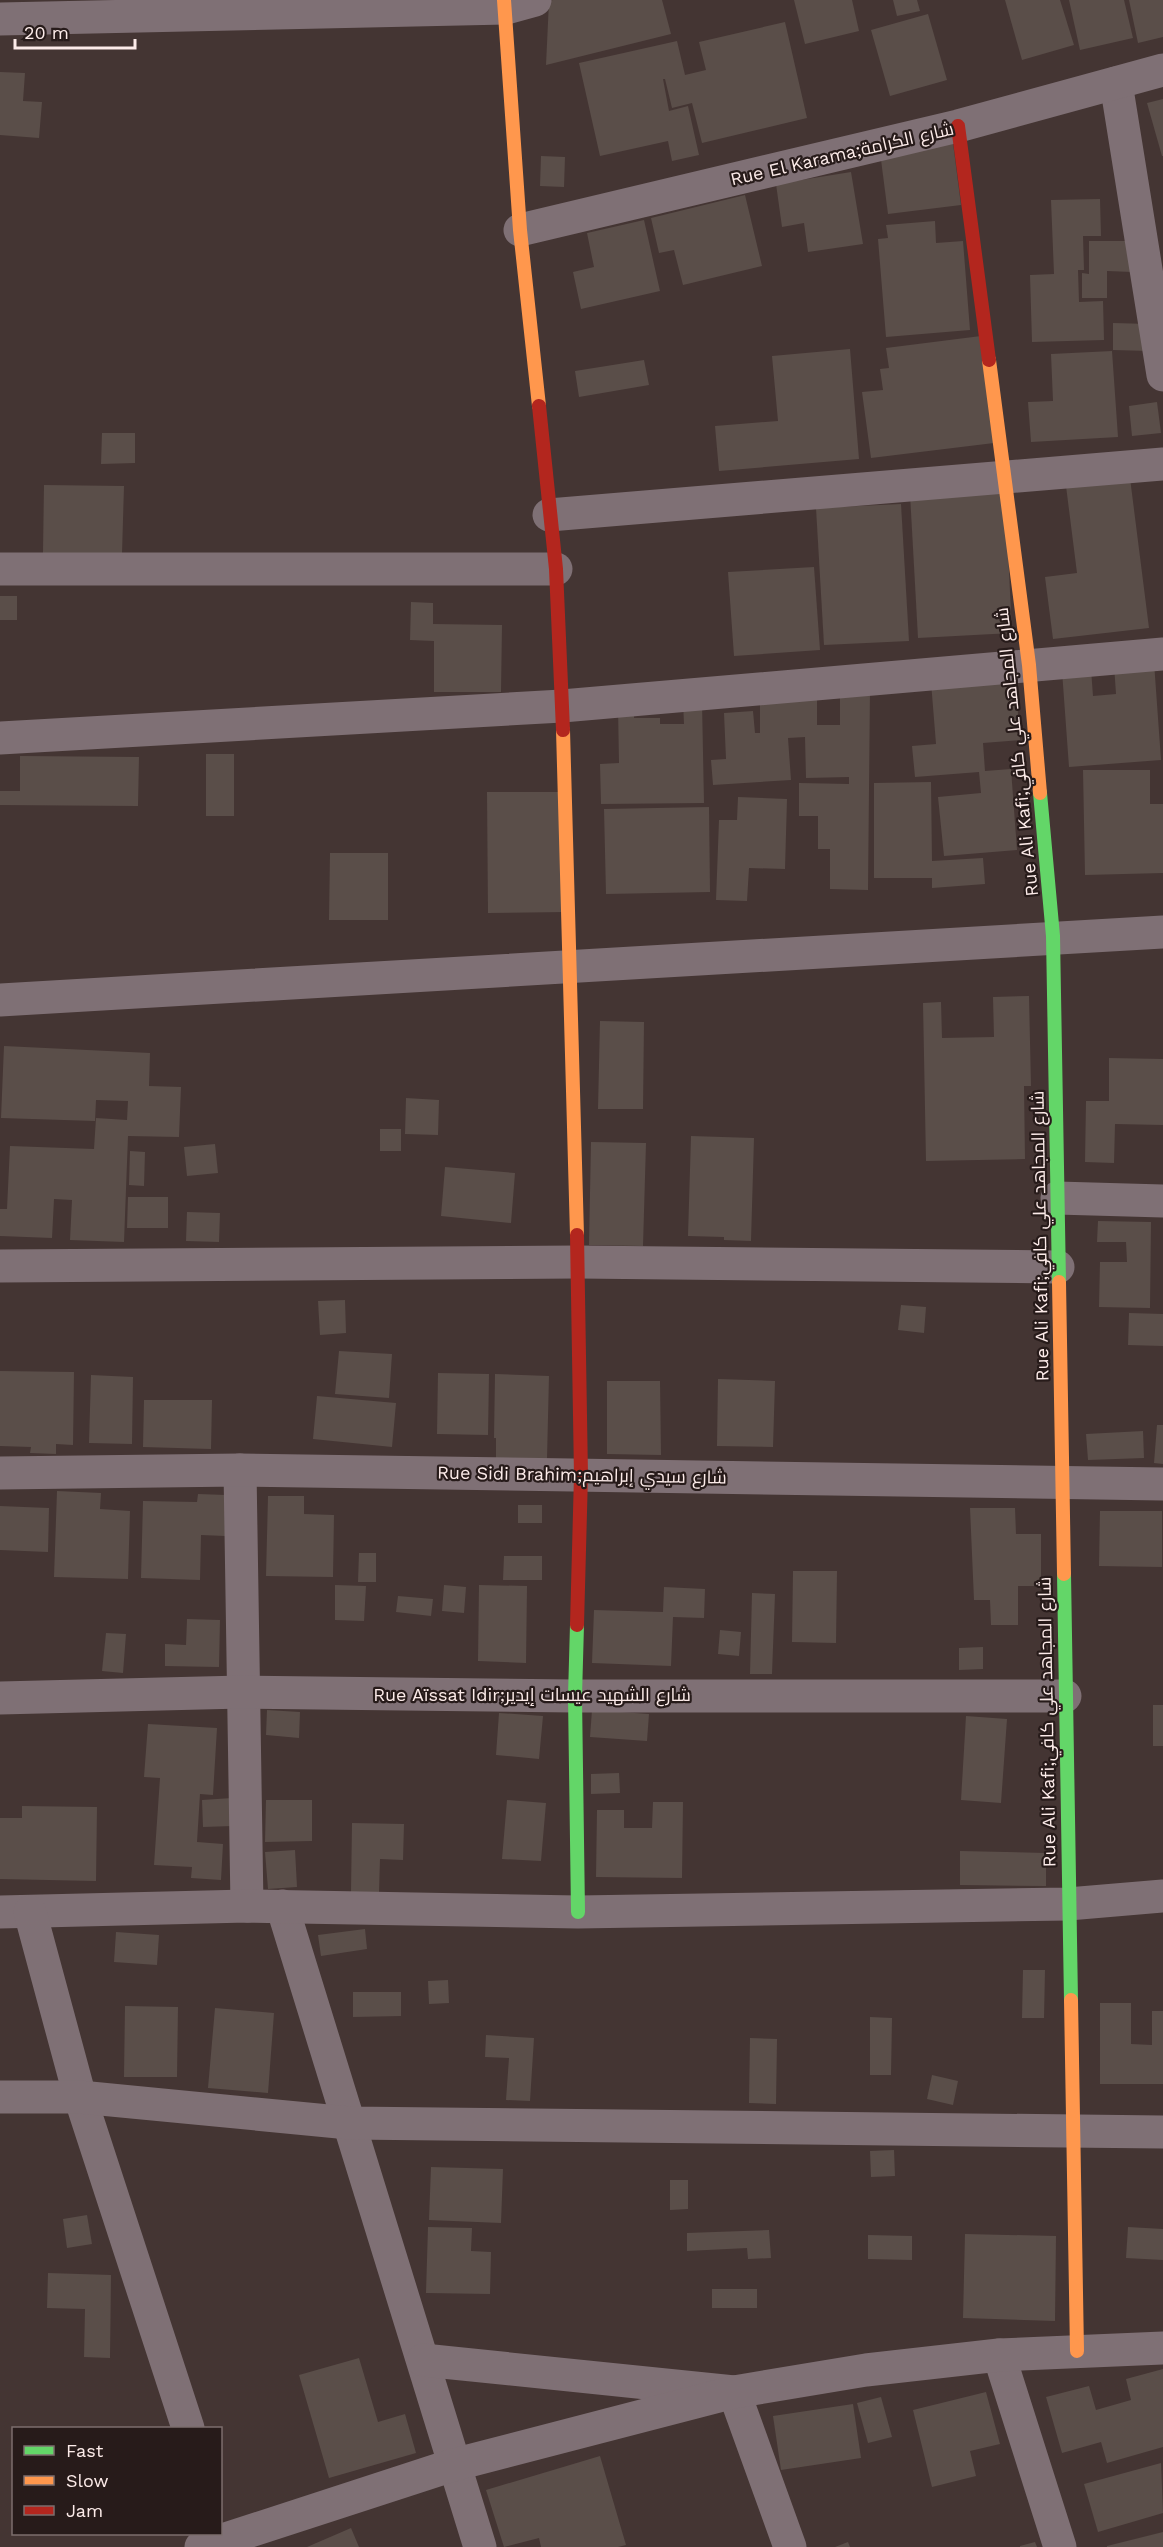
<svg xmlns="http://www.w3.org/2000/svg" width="1163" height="2547" viewBox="0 0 1163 2547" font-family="'Work Sans',Cairo,sans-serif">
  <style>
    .building { fill: #5a4e49 }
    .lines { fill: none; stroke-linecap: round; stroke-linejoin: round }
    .street { stroke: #7f7075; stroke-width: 33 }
    .fast { stroke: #63d668; stroke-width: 14 }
    .slow { stroke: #ff974d; stroke-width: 14 }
    .jam { stroke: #b3261e; stroke-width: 14 }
    .labels { text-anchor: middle; stroke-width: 4.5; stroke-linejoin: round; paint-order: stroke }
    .street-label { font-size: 18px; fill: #fcebe9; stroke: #271b1a }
  </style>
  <rect width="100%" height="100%" fill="#443533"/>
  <g class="building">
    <path d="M553 0H662L671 34 546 65 549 1Z"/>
    <path d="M794 0H852L859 31 805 44Z"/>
    <path d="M893 0H917L920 11 897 16Z"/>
    <path d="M1005 0H1060L1074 45 1022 60Z"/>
    <path d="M1069 0H1124L1133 38 1080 50Z"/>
    <path d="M1129 0H1163V37L1138 43Z"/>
    <path d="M928 14 947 80 890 96 871 30Z"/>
    <path d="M785 22 807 118 702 143 692 103 672 108 665 79H663L669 111 688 106 699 155 672 161 668 141 600 156 579 63 677 41 685 75 706 70 699 42Z"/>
    <path d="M0 72 25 73 23 101 42 102 39 138 0 135Z"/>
    <path d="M1163 99V156H1162L1147 103Z"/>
    <path d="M953 143 961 205 888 214 880 152Z"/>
    <path d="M541 156 565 157 564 187 540 186Z"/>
    <path d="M851 172 863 244 808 252 804 223 782 227 776 184Z"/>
    <path d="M745 195 762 266 683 285 674 250 659 253 651 218Z"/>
    <path d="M1100 199 1101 236H1083L1084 270H1078L1079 302 1103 301 1104 340 1032 342 1030 275 1054 274 1051 200Z"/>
    <path d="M644 220 660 291 581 309 573 272 594 267 587 233Z"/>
    <path d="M935 221 936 243 963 241 970 330 886 337 878 239 888 238 886 225Z"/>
    <path d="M1089 241H1132V272L1107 271V298H1082V273L1089 274Z"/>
    <path d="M1113 323 1150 324 1149 351 1113 350Z"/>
    <path d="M981 336 994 443 871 458 862 392 883 390 880 369 889 368 886 348Z"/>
    <path d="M850 349 859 459 719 471 715 426 778 421 772 356Z"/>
    <path d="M1112 351 1118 437 1031 442 1028 402 1053 401 1051 354Z"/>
    <path d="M644 360 649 385 579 397 575 371Z"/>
    <path d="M1157 402 1161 433 1132 436 1129 406Z"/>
    <path d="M102 433H135V463L101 464Z"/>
    <path d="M1130 478 1149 628 1053 639 1045 577 1077 573 1066 486Z"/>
    <path d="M44 485 124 486 122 554 43 553Z"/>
    <path d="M1005 489 1012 633 918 638 910 494Z"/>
    <path d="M901 504 909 641 824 645 816 508Z"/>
    <path d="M814 567 820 650 734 656 728 572Z"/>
    <rect x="0" y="596" width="17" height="24"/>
    <path d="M411 602 433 603V624L502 625 501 692H434V641L410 640Z"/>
    <path d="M1154 662 1161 760 1069 767 1062 671 1091 669 1093 696 1116 694 1114 665Z"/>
    <path d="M1015 675 1020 740 983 743 985 771 1011 769 1017 850 944 856 938 797 981 793 979 772 915 777 912 746 936 744 931 682Z"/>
    <path d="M840 689H870L868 890 830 889V849H818V816H799V783L849 784V777L806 778 805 737 788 738 791 780 713 785 711 760 726 759 724 713 753 711 755 733H760V696L817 695V725H840Z"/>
    <path d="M683 702H702L704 803 601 804 600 764 619 763 618 707 634 706V718H660V724H684Z"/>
    <rect x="206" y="754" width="28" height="62"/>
    <path d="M20 756 139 757 138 806 0 805V791H20Z"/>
    <path d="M1083 770H1150V804H1163V873L1085 875Z"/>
    <path d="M931 782 932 861 983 858 985 884 932 888V878H874V783Z"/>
    <path d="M487 792H566L567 912 488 913Z"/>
    <path d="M738 797 787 799 785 869 749 868 747 901 716 900 719 820H737Z"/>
    <path d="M709 807 710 892 606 894 604 809Z"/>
    <path d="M330 853H388V920H329Z"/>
    <path d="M1029 996 1031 1086H1024L1025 1159 926 1161 923 1003 941 1002 942 1038 994 1037 993 997Z"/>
    <path d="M600 1021 644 1022 643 1109H598Z"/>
    <path d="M4 1046 150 1053 149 1086 181 1087 179 1137 128 1136 124 1242 70 1240 72 1200 54 1199 52 1238 0 1236V1209H7L10 1146 94 1149 96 1118 127 1120 128 1101 96 1100 95 1121 1 1118Z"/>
    <path d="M1109 1058 1163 1059V1125L1115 1124 1114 1163 1085 1162 1086 1101H1109Z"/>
    <path d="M406 1098 439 1100 438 1135 405 1134Z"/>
    <rect x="380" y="1129" width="21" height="22"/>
    <path d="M691 1136 754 1138 751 1241 724 1240V1237L688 1236Z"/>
    <path d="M591 1142 646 1143 643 1246 589 1245Z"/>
    <path d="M215 1144 218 1173 187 1176 184 1147Z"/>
    <path d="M130 1151 145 1152 144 1186 129 1185Z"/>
    <path d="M445 1167 515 1173 511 1223 441 1216Z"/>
    <path d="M128 1197H168V1228H127Z"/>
    <path d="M187 1212 220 1213 219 1242 186 1241Z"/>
    <path d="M1098 1221 1151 1222 1150 1308 1099 1307 1100 1262H1127L1126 1242H1097Z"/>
    <path d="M345 1300 346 1333 320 1335 318 1301Z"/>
    <path d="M901 1305 926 1307 924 1333 898 1330Z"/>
    <path d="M1129 1313 1163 1314V1346L1128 1345Z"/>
    <path d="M339 1351 392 1354 389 1398 335 1394Z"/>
    <path d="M0 1371 74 1372 73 1445 56 1444V1454L30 1453 31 1447 0 1446Z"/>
    <path d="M438 1373 489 1374 488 1435 437 1434Z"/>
    <path d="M495 1374 549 1376 547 1459 496 1458V1438H494Z"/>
    <path d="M91 1375 133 1377 132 1444 89 1443Z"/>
    <path d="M718 1379 775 1381 773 1447 717 1446Z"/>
    <path d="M607 1381H660L661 1455 607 1454Z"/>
    <path d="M317 1396 396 1403 392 1447 313 1439Z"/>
    <path d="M144 1400H212L211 1449 143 1447Z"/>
    <path d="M1157 1425H1163V1464L1154 1463Z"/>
    <path d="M1143 1431 1144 1458 1088 1460 1086 1434Z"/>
    <path d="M57 1491 101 1493 100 1509 130 1511 128 1579 54 1577Z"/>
    <path d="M198 1494 226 1495 225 1536 201 1535 200 1580 141 1578 143 1501 197 1502Z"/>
    <path d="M268 1496H304V1514L334 1515 333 1577 266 1576Z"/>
    <rect x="518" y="1505" width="24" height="18"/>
    <path d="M0 1506 49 1508 48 1552 0 1550Z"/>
    <path d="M970 1508H1015L1016 1534H1041V1586H1018V1625H991L990 1600H974Z"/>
    <path d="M1100 1511H1162V1567L1099 1566Z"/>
    <path d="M359 1553H376V1582H358Z"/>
    <path d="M504 1556H542V1580H503Z"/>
    <path d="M793 1571H837L836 1643 792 1642Z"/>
    <path d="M335 1585 366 1586 364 1621 335 1620Z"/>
    <path d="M444 1585 466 1587 464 1613 442 1611Z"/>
    <path d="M479 1585 527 1586 526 1663 478 1661Z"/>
    <path d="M664 1587 705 1589 704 1618 673 1617 671 1666 592 1663 594 1610 663 1612Z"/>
    <path d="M752 1593 775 1594 772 1674H750Z"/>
    <path d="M398 1596 433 1599 431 1616 396 1612Z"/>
    <path d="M187 1619 220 1620 219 1667 165 1666V1644L186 1645Z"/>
    <path d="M720 1630 741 1632 739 1656 718 1654Z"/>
    <path d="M106 1633 126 1634 123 1673 102 1671Z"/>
    <path d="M983 1647V1669L959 1670V1648Z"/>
    <rect x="1153" y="1705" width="10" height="41"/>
    <path d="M267 1710 300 1712 299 1738 266 1735Z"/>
    <path d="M592 1710 649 1714 647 1741 590 1737Z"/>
    <path d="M499 1713 543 1716 539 1759 496 1755Z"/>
    <path d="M966 1716 1007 1719 1001 1803 961 1800Z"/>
    <path d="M148 1724 217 1728 213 1795 200 1794 197 1842 223 1844 221 1880 191 1878 192 1867 154 1865 160 1778 144 1777Z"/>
    <path d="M619 1773 620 1793 591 1794V1774Z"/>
    <path d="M232 1798 233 1826 203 1827 202 1800Z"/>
    <path d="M266 1800H312V1841L265 1842Z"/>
    <path d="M507 1800 546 1803 541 1861 502 1859Z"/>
    <path d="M653 1802H683L682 1878 596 1877 597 1810H624V1828H652Z"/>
    <path d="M22 1806 97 1807 96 1881 0 1879V1818H22Z"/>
    <path d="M352 1823 404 1824 403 1860 380 1859 379 1893 351 1892Z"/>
    <path d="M295 1850 297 1887 268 1889 265 1852Z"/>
    <path d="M960 1851 1046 1853V1886L960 1885Z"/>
    <path d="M365 1929 367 1949 321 1956 318 1935Z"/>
    <path d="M116 1932 159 1935 157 1965 114 1962Z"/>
    <path d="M1023 1970H1045L1044 2018H1022Z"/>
    <path d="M448 1980 449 2003 429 2004 428 1981Z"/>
    <path d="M353 1992H401V2016L353 2017Z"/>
    <path d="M1100 2003H1131V2044L1152 2045V2011H1163V2084H1100Z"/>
    <path d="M125 2006 178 2007 177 2077H124Z"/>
    <path d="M215 2008 274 2013 268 2093 208 2088Z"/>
    <path d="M870 2017 892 2018 891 2075H870Z"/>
    <path d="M486 2035 534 2038 530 2101 506 2100 509 2058 485 2057Z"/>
    <path d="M750 2038 777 2039 776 2104 749 2103Z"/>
    <path d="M932 2075 958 2081 953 2105 927 2099Z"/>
    <path d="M894 2150 895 2176 871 2177 870 2151Z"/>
    <path d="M431 2167 503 2169 501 2223 429 2220Z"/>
    <path d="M670 2180H688V2209L670 2210Z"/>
    <path d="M87 2215 92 2244 67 2248 63 2219Z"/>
    <path d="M428 2227 472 2228 471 2251 491 2252 490 2294 426 2293Z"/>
    <path d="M1128 2227 1163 2229V2260L1126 2258Z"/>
    <path d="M769 2230 771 2258 748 2259 747 2248 687 2251V2233Z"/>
    <path d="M965 2234 1056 2236 1055 2321 963 2318Z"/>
    <path d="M868 2235 912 2236V2260L868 2259Z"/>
    <path d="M48 2273 111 2275 110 2358 84 2357 85 2309 47 2308Z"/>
    <rect x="712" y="2289" width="45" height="19"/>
    <path d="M359 2358 378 2422 405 2414 416 2453 329 2478 299 2375Z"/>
    <path d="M1163 2369V2447L1107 2463 1101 2442 1062 2453 1046 2397 1089 2386 1096 2410 1131 2400 1126 2379Z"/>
    <path d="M986 2392 1000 2444 970 2451 976 2476 932 2487 913 2410Z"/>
    <path d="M881 2397 892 2437 868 2443 857 2403Z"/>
    <path d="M853 2404 861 2458 781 2470 773 2416Z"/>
    <path d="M600 2456 626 2545 618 2547H541L539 2538 504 2547 486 2490Z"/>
    <path d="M1161 2463 1163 2513 1098 2532 1084 2484Z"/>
    <path d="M351 2528 359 2547H307Z"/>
    <path d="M1163 2532V2547H1107V2546Z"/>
    <path d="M848 2542 850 2547H835Z"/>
    <path d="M1035 2542 1037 2547H1020V2546Z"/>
  </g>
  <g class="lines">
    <g class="street">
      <path d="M0 19 506 8 535 0"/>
      <path d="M1116 83 1163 375"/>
      <path d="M520 230 958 126 1163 70"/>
      <path d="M549 515 1163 464"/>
      <path d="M0 569H556"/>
      <path d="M0 738 562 706 1163 654"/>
      <path d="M0 1000 1163 932"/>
      <path d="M1057 1198 1163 1201"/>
      <path d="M0 1266 578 1262 1058 1267"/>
      <path d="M240 1470 247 1906"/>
      <path d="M0 1473 240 1470 1163 1484"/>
      <path d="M0 1698 242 1692 575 1696H1065"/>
      <path d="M282 1906 480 2547"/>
      <path d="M0 1912 247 1906 578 1912 1068 1904 1163 1896"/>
      <path d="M30 1912 80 2097 188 2428"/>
      <path d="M0 2097H80L349 2123 1163 2132"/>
      <path d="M999 2355 1060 2547"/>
      <path d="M423 2360 734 2392 790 2547"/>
      <path d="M201 2547 453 2465 734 2392 866 2370 999 2355 1163 2348"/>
    </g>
    <g class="fast">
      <path d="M1040 793 1053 936 1059 1282"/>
      <path d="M1064 1574 1071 2000"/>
      <path d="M577 1625 575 1696 578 1912"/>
    </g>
    <g class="slow">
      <path d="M504 0 520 230 539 406"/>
      <path d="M989 360 1029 665 1040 793"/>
      <path d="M563 730 577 1235"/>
      <path d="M1059 1282 1064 1574"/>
      <path d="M1071 2000 1077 2351"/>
    </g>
    <g class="jam">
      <path d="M958 126 989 360"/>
      <path d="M539 406 556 569 563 730"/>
      <path d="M577 1625 581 1475 577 1235"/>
    </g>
  </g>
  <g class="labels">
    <g class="street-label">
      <text transform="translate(842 154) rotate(-13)" y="6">Rue El Karama;شارع الكرامة</text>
      <text transform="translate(1017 752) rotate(-96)" y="6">Rue Ali Kafi;شارع المجاهد علي كافي</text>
      <text transform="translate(1040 1236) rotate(-91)" y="6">Rue Ali Kafi;شارع المجاهد علي كافي</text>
      <text transform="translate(582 1475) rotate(1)" y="6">Rue Sidi Brahim;شارع سيدي إبراهيم</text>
      <text x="532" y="1701">Rue Aïssat Idir;شارع الشهيد عيسات إيدير</text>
      <text transform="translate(1047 1722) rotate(-91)" y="6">Rue Ali Kafi;شارع المجاهد علي كافي</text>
    </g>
  </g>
  <rect x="12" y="2427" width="210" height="108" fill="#271b1a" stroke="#7c6e6d" stroke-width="1.5"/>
  <rect x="24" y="2446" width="30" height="9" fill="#63d668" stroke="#7c6e6d" stroke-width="1.5"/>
  <text x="66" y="2457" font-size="18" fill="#fcebe9">Fast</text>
  <rect x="24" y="2476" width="30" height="9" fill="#ff974d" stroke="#7c6e6d" stroke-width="1.5"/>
  <text x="66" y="2487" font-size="18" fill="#fcebe9">Slow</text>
  <rect x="24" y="2506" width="30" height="9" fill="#b3261e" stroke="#7c6e6d" stroke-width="1.5"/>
  <text x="66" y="2517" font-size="18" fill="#fcebe9">Jam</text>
  <path d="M15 39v9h120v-9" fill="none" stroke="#fcebe9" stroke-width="3"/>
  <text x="24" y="39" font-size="18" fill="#fcebe9" stroke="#271b1a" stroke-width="4.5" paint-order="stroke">20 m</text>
</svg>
